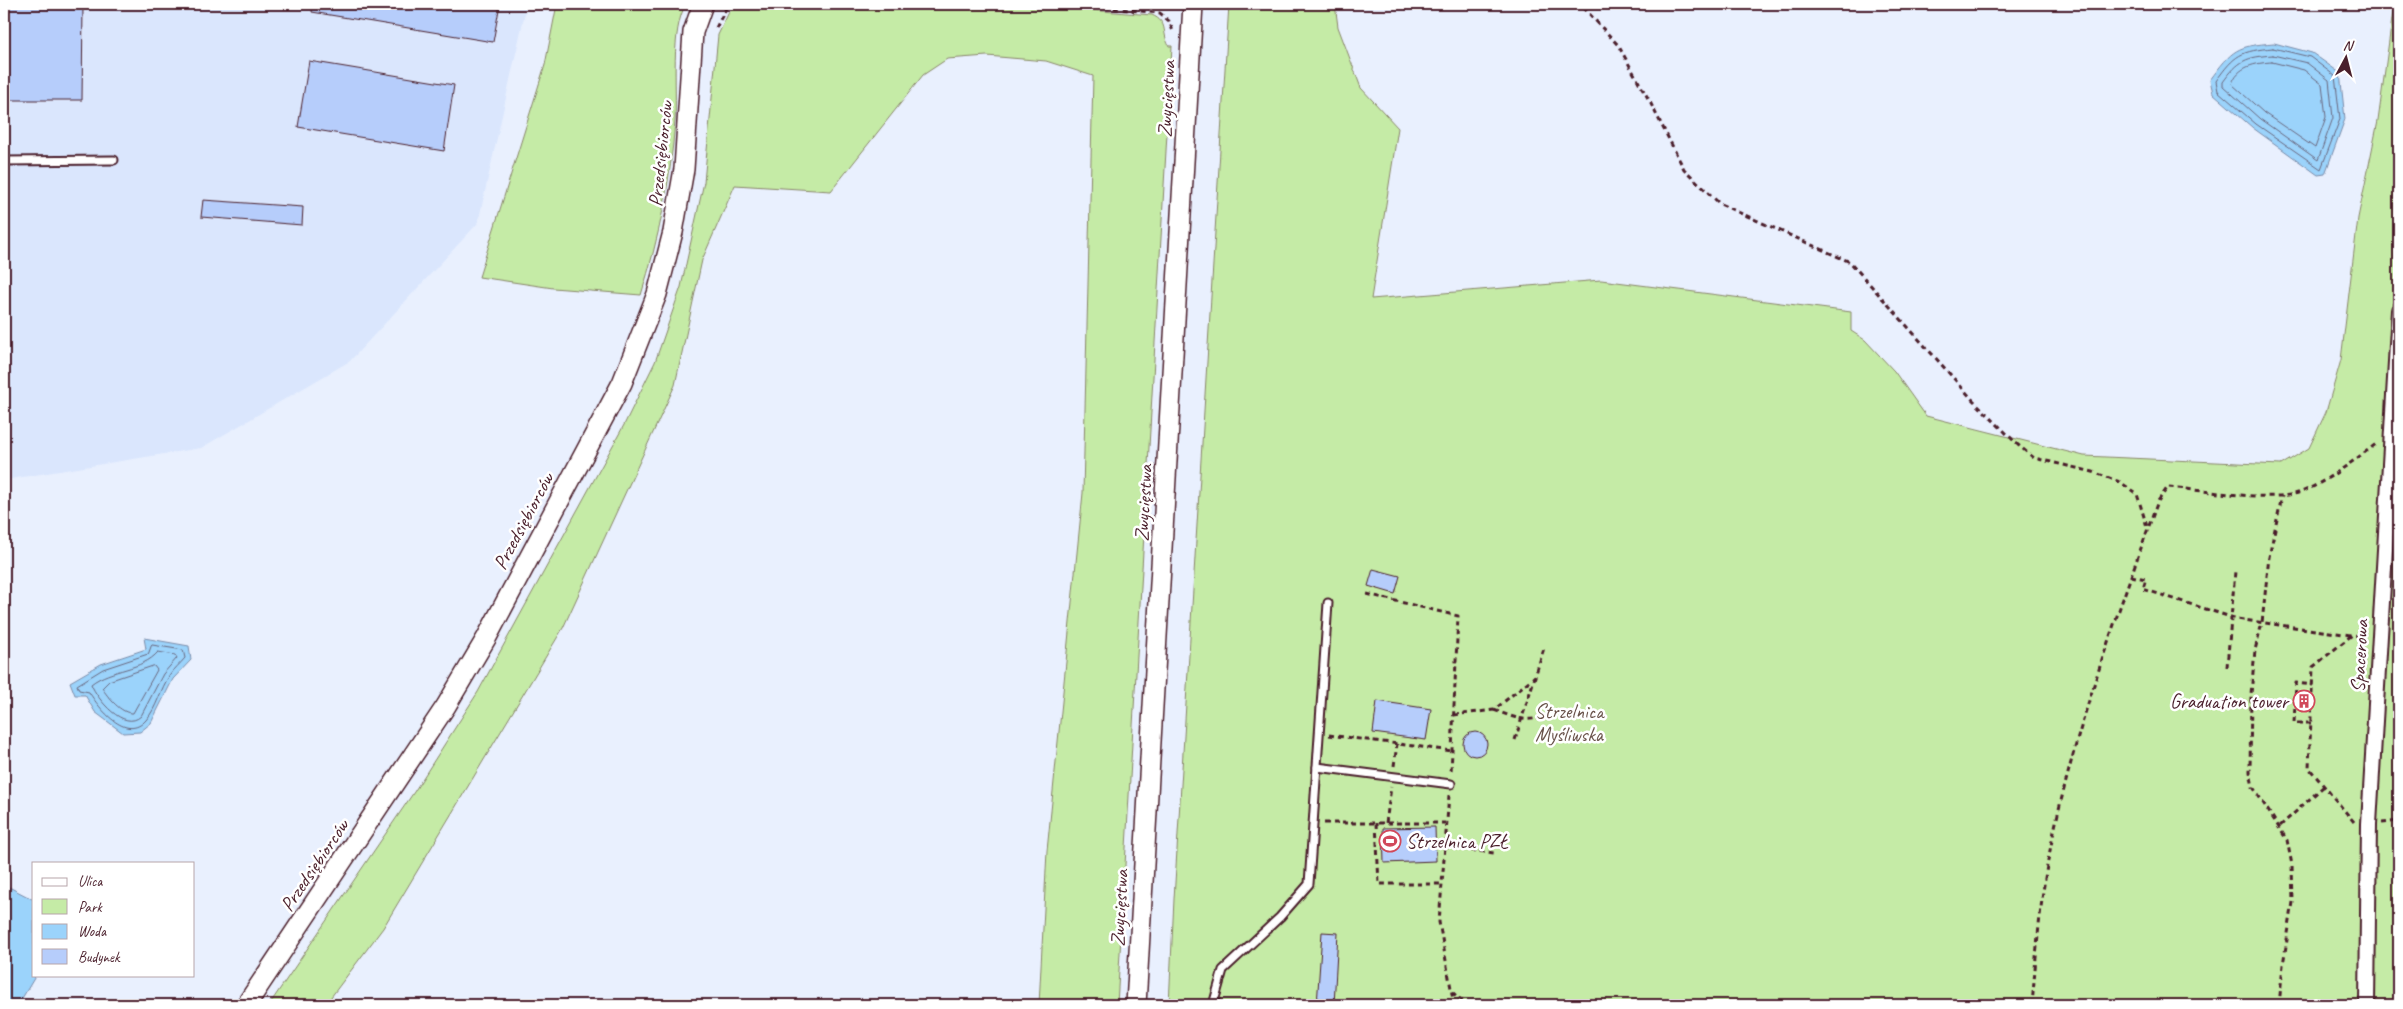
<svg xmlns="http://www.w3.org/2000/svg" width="2403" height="1009" viewBox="0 0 2403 1009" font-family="Caveat,sans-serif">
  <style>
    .built { fill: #dae6fd }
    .green { fill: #c5eba6; stroke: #888568 }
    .water { fill: #9bd3fb; stroke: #7b8ba8 }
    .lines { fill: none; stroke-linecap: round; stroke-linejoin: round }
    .shore { stroke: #6a677e; stroke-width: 1 }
    .building { fill: #b6cdfb; stroke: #4a1f2b }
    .lane-casing { stroke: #4a1f2b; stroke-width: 11 }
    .street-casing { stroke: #4a1f2b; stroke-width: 18 }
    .secondary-casing { stroke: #4a1f2b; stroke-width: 22 }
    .path { stroke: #4a1f2b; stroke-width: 3; stroke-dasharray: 5 4; stroke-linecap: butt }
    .lane { stroke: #fff; stroke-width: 7 }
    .street { stroke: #fff; stroke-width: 14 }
    .secondary { stroke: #fff; stroke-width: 19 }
    .labels { text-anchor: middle; stroke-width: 5; stroke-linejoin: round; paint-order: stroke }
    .street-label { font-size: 20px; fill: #4a1f2b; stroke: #fff }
    .poi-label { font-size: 20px; fill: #4a1f2b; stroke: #fff; text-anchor: end }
    .park-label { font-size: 20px; fill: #69524a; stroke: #fff }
  </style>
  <rect width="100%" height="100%" fill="#e9f0fe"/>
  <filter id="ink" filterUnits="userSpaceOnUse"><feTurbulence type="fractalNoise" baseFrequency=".02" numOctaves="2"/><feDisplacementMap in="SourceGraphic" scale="10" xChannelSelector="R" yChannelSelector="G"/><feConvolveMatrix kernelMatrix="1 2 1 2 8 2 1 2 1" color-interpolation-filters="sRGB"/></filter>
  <g filter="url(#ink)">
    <path class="built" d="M4 4H527L478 223 350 361 201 448 4 480Z"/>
    <g class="green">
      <path d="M557 4H686C670 31 677 87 675 120 671 179 659 238 641 295L553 288 479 277 545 65Z"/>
      <path d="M736 4H1015L1152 15C1169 23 1161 31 1169 46H1172L1117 1005H1039L1047 851 1083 493 1093 76 1046 61 987 56 947 59 923 75 831 191 735 185 702 260 675 385 563 628 383 928 325 1005H269L414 792 478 692 624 425 655 362 681 287 704 182 718 35 729 12Z"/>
      <path d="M1229 4H1335L1338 27 1361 88 1398 128 1371 299 1601 280 1851 312V331L1865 340 1894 371 1926 416 2084 456 2281 465 2309 448 2326 412 2341 360 2358 218 2378 121 2394 4H2399V1005H1169L1174 899Z"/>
    </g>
    <g class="water">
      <path d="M2274 43 2312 53 2340 73 2345 119 2325 174 2318 175 2253 128 2213 93 2210 80C2233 49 2236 46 2274 43Z"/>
      <path d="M144 638 189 646 191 660 173 679 151 723 140 732 123 733 95 712 85 695H75L70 682 101 664 146 649Z"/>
      <path d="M4 887H9L34 900V975H36L18 1005H4Z"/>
    </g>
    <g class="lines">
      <g class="shore">
        <path d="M2273 48 2310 57 2335 76 2340 119 2321 169 2256 124 2218 91 2216 81C2235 54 2241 51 2273 48Z"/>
        <path d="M2273 55 2307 63 2329 80 2333 118 2318 160 2260 119 2223 86V82C2239 60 2246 57 2273 55Z"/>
        <path d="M2272 62 2304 70 2322 84 2326 117 2315 148 2264 113 2232 84C2237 66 2256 63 2272 62Z"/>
        <path d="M152 645 183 650 185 658C180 664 174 669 170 675 160 689 157 708 146 720 126 743 99 708 89 692L79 690 77 685 103 669 148 654Z"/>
        <path d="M158 652 175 655 177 658 163 674 141 716C124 732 97 699 91 684 111 668 142 671 158 652Z"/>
        <path d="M154 666 157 670 133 713C121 714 108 697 102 688L109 681Z"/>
      </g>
    </g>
    <g class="building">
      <path d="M4 4H83L82 100H4Z"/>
      <path d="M313 4H500L493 42 312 12Z"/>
      <path d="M309 61 454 85 444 151 298 127Z"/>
      <path d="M203 200 303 207 302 225 201 217Z"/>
      <path d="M1373 569 1400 576 1395 594 1368 586Z"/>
      <path d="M1377 701 1431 709 1426 740 1373 733Z"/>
      <circle cx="1475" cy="744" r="12"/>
      <path d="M1435 827 1436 861 1384 863 1383 828Z"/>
      <path d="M1322 932 1338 933 1334 1005H1317Z"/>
    </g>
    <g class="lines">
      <g class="lane-casing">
        <g id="lane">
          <path d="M4 161 114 160"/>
          <path d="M1317 767 1451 784"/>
          <path d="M1213 1005 1223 970 1280 917 1309 884 1328 603"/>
        </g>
      </g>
      <g class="street-casing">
        <path id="street" d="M2367 1005 2369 824 2399 310"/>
      </g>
      <g class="secondary-casing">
        <g id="secondary">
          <path d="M246 1005 446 706 487 637 622 383 657 294 673 232 684 169 693 32 703 4"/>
          <path d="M1136 1005 1193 4"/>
        </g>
      </g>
      <g class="path">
        <path d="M1069 4 1160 13 1169 21 1173 31"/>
        <path d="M1575 4 1583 7 1618 45 1649 100 1684 169 1720 204 1850 262 1973 400 2018 445 2034 458 2093 472 2120 482 2137 494 2148 530"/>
        <path d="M716 28 728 4"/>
        <path d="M2131 576 2146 579 2143 589 2237 619 2351 635"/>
        <path d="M1367 594 1458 616 1451 773"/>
        <path d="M2227 667 2235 571"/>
        <path d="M1494 710C1518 719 1525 723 1549 715"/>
        <path d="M1454 715 1494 710 1535 676"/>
        <path d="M2311 723H2294L2296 683 2313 685"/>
        <path d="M1329 735 1452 751"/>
        <path d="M1515 740 1544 648"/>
        <path d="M1394 766 1397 744"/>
        <path d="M1449 795 1439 922 1454 1005"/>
        <path d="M2354 822 2309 768 2313 667 2352 635 2364 636"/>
        <path d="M1324 823H1445"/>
        <path d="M1376 823 1379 884H1442"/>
        <path d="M1386 823 1391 787"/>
        <path d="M2382 823 2399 821"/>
        <path d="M2280 826 2324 786"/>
        <path d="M1444 847 1494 853"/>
        <path d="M1452 992 1467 1005"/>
        <path d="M2032 1005C2036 959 2039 912 2047 866 2070 742 2115 620 2158 501L2168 487C2202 490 2267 502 2298 493 2321 486 2356 459 2376 444"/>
        <path d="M2279 1005 2283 965 2293 902 2292 865 2287 840 2253 787 2250 772 2251 694 2255 650 2262 623 2269 557 2282 496"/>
      </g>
      <use href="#lane" class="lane"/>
      <use href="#street" class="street"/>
      <use href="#secondary" class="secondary"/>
    </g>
  </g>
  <defs>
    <g id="building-ring" transform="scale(1.125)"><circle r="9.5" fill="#fff" stroke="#d1495b" stroke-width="1.5"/><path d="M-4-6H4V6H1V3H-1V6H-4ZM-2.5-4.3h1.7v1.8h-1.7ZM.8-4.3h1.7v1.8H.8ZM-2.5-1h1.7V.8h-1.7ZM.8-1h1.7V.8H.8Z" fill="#d1495b"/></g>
    <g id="stadium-ring" transform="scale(1.125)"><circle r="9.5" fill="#fff" stroke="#d1495b" stroke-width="1.5"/><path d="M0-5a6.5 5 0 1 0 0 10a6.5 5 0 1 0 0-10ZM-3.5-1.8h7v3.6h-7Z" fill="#d1495b"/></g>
  </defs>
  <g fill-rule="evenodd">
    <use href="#building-ring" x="2304" y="701"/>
    <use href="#stadium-ring" x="1390" y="841"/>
  </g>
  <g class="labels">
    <g class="street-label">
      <text transform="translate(1166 99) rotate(-87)" y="7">Zwycięstwa</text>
      <text transform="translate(660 154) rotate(-84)" y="7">Przedsiębiorców</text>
      <text transform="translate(1143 503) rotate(-87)" y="7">Zwycięstwa</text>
      <text transform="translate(523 521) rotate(-62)" y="7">Przedsiębiorców</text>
      <text transform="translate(2359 656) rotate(-87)" y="7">Spacerowa</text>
      <text transform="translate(314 865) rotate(-56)" y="7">Przedsiębiorców</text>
      <text transform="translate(1119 908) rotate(-87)" y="7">Zwycięstwa</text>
    </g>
    <g class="poi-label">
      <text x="2288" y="708">Graduation tower</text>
      <text x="1406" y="848" text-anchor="start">Strzelnica PZŁ</text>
    </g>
    <g class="park-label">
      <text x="1569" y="718">Strzelnica<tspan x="1569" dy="23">Myśliwska</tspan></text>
    </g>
  </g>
  <rect width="2403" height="1009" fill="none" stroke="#fff" stroke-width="20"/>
  <rect x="10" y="10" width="2383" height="989" fill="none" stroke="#4a1f2b" stroke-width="2" filter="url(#ink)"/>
  <rect x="32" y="862" width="162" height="115" fill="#ffffff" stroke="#b7a5aa"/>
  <rect x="42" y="878" width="25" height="8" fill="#ffffff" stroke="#b7a5aa"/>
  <text x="78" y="886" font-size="15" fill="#4a1f2b">Ulica</text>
  <rect x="42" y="899" width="25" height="15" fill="#c5eba6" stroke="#b7a5aa"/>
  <text x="78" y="912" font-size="15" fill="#4a1f2b">Park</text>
  <rect x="42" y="924" width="25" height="15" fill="#9bd3fb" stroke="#b7a5aa"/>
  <text x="78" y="936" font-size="15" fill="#4a1f2b">Woda</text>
  <rect x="42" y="949" width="25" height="15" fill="#b6cdfb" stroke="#b7a5aa"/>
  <text x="78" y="962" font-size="15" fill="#4a1f2b">Budynek</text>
  <g transform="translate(2346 58) rotate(7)" stroke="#ffffff" stroke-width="4" paint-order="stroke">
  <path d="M0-4L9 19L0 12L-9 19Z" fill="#4a1f2b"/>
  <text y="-8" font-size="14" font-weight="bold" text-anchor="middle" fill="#4a1f2b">N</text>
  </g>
</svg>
